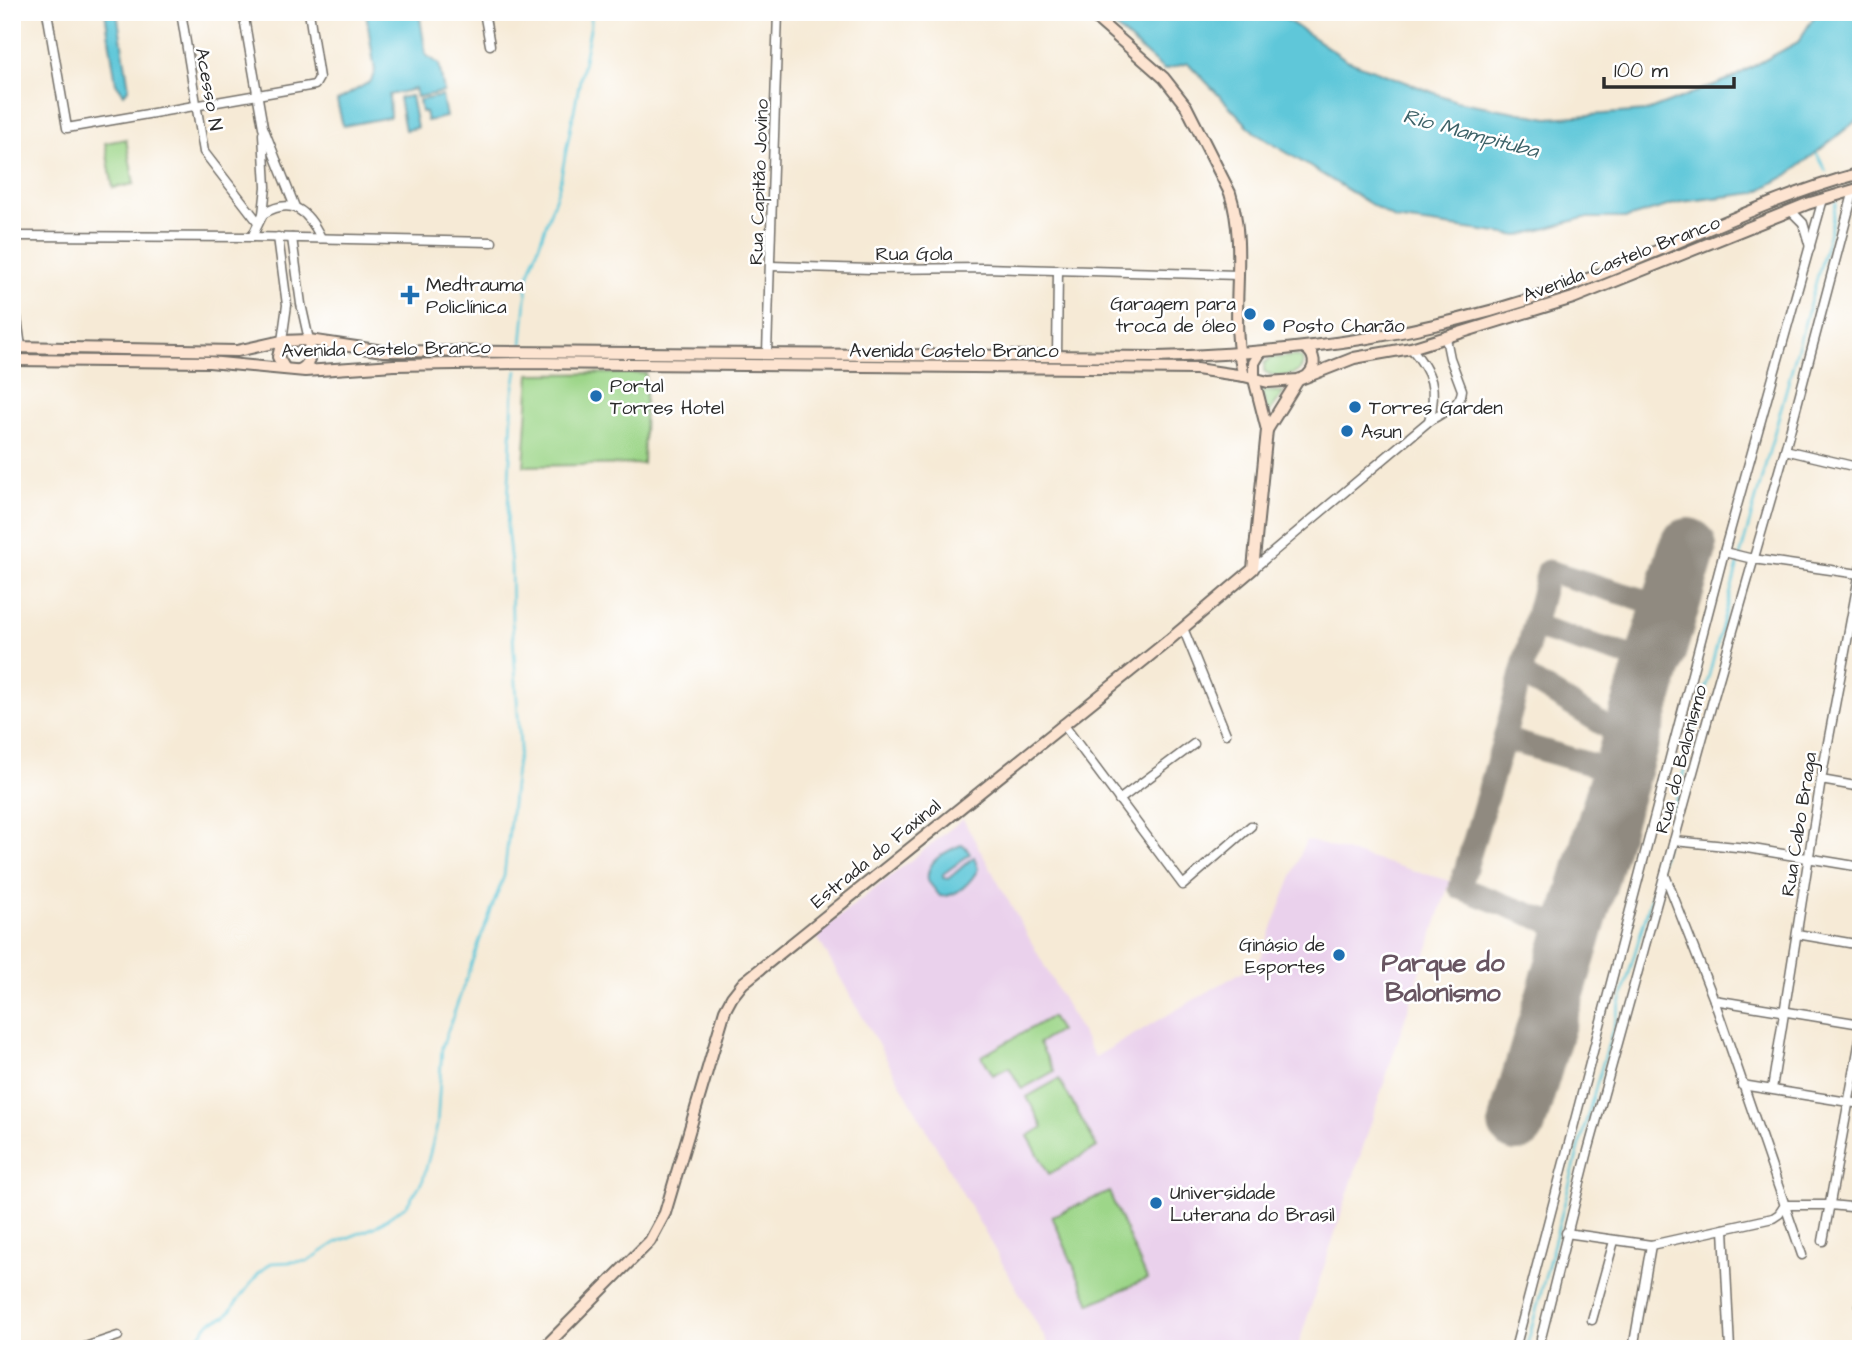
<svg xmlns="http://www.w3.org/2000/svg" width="1873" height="1361" viewBox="0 0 1873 1361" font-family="'Architects Daughter',sans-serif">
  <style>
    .built { fill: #ead1ec }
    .green { fill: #9dd689; stroke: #64805a; stroke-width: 2 }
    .water { fill: #5ec7d9; stroke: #447982; stroke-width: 2 }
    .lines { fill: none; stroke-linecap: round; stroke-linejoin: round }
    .stream { stroke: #5ec7d9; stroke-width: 2.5 }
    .taxiway { stroke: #908a80; stroke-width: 23 }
    .runway { stroke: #908a80; stroke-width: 58 }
    .street-casing { stroke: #726e67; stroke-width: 11 }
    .secondary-casing { stroke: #726e67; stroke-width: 14 }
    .street { stroke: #fff; stroke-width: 8 }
    .secondary { stroke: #fde4d1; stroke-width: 10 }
    .poi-dot { fill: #1f6fb2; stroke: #fff; stroke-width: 2.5 }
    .labels { text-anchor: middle; stroke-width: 5; stroke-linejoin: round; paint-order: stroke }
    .street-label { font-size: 19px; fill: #2b2b2b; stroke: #fff }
    .poi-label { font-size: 19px; fill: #2b2b2b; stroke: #fff; text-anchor: start }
    .water-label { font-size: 21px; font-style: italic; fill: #3d6268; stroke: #fff }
    .district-label { font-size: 26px; font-weight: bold; fill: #685561; stroke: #fff }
  </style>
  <rect width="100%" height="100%" fill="#fff"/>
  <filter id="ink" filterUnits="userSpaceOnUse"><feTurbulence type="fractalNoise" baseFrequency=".0143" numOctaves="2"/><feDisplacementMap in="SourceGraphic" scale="14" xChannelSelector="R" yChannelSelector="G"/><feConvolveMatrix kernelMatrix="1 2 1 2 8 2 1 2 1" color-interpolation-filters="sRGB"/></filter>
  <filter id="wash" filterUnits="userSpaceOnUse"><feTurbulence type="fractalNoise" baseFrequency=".00686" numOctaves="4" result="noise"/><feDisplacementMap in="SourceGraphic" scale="28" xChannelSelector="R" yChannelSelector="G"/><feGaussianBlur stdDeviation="1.57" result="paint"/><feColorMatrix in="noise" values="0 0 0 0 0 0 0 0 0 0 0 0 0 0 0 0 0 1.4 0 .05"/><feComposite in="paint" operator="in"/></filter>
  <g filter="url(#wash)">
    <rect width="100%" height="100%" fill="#f6ead6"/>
    <path class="built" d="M963 819 1095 1057 1259 962 1306 840 1450 881 1297 1349H1051L816 935Z"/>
    <g class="green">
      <path d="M126 139 134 184 113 188 105 143Z"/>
      <path d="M1297 356 1302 358C1309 377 1274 380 1264 371V363L1271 358Z"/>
      <path d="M646 373 643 464 524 466 530 374Z"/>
      <path d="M1261 391 1284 392 1268 414Z"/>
      <path d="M1051 1017 1060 1031 1039 1043 1054 1071 1022 1089 1009 1067 993 1075 982 1056Z"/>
      <path d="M1059 1079 1097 1147 1049 1174 1028 1136 1043 1127 1027 1097Z"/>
      <path d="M1109 1192 1147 1279 1090 1304 1052 1216Z"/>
    </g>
    <g class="water">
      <path d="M105 12H117L129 88 124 94 116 83Z"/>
      <path d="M366 12H419L426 55 439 64 444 92 417 97 415 89 389 95 390 117 343 126 337 101 371 81 375 71Z"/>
      <path d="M1098 12H1275L1347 60 1456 101 1548 118 1647 111 1732 78 1798 42 1817 12H1861V117L1788 175 1755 193 1681 202 1627 218H1583L1519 236 1395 219 1255 133 1188 63 1164 70Z"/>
      <path d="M411 96 417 128 405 130 399 98Z"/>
      <path d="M442 96 446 117 427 121 425 112H421L419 100Z"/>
      <path d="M961 845 965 846 970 854 943 874V878L948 879 974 857 978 869C971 882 956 898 940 896L928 881C925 861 945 852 961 845Z"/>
    </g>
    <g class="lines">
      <g class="stream">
        <path d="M1817 154 1826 171"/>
        <path d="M522 345 528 277 559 187 591 24V12"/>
        <path d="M189 1349 210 1322 226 1316 259 1273 271 1263 308 1261 337 1242 375 1227 407 1205 423 1180 437 1126 442 1047 482 934 504 876 516 768 520 746 512 620 511 565 507 527 513 392 517 371"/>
        <path d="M1526 1349 1588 1114 1650 901 1738 564 1830 231 1836 202"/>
      </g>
      <g class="taxiway">
        <path d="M1534 627 1653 663"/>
        <path d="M1521 674 1630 741"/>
        <path d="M1504 739 1621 773"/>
        <path d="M1574 931 1460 888 1504 739 1548 571 1670 608"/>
      </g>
      <path class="runway" d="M1517 1123 1688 547"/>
    </g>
  </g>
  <g filter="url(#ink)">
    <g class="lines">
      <g class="street-casing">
        <g id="street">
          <path d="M47 12 67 128 315 85 319 78 309 12"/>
          <path d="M181 12 204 152 258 222"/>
          <path d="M243 12 263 127 295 207"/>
          <path d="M484 12 490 45"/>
          <path d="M1791 211 1803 223 1810 247"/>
          <path d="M263 214 266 187 263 134"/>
          <path d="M12 236 252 237 492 242"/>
          <path d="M252 237 263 214C292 196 308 211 321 238"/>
          <path d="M278 237 287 305 282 341"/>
          <path d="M292 238 301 304 309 340"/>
          <path d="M771 266 871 269 985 268 1239 275"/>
          <path d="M12 283 21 347"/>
          <path d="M1411 348C1432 373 1438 388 1429 421"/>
          <path d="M767 353 778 12"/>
          <path d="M1057 356 1058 270"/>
          <path d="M1785 450 1861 468"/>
          <path d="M1724 552 1753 559 1859 574"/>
          <path d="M1253 569 1429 421C1442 413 1461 406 1462 390L1450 358 1446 338"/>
          <path d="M1183 628 1226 734"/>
          <path d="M1063 724 1183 885 1251 826"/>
          <path d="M1821 780 1861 787"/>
          <path d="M1119 800 1194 744"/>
          <path d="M1674 841 1747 848 1861 867"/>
          <path d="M1665 875 1714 1000 1802 1255"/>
          <path d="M1797 934 1861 945"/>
          <path d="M1714 1000 1861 1024"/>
          <path d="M1742 1085 1861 1104"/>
          <path d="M1772 1089 1821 780 1861 566"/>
          <path d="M1785 1205H1830L1861 1208"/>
          <path d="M1724 1229 1730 1349"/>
          <path d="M1566 1233 1651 1245 1773 1218 1779 1214 1785 1205"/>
          <path d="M1823 1241 1861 1034"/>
          <path d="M1860 1305H1861"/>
          <path d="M1592 1320 1614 1241"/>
          <path d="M1541 1338 1588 1151 1713 700 1785 450 1854 190"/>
          <path d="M79 1349 118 1336"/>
          <path d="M1515 1349 1724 552 1823 199"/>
          <path d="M1633 1349 1651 1245"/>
        </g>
      </g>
      <g class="secondary-casing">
        <g id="secondary">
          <path d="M1089 12 1164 78 1186 106 1230 193C1249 253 1227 316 1244 376"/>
          <path d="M282 341 278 357 285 369"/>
          <path d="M12 347 237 351 282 341 309 340 383 351 1157 357C1301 353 1433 335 1569 286 1667 251 1760 200 1861 173"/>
          <path d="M1305 348C1315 354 1317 366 1308 375"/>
          <path d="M12 360 209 362 305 371 394 365 525 363 1196 369 1244 376 1268 382 1298 380 1354 358 1411 348 1573 298 1807 204 1861 188"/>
          <path d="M299 370C312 366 310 352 309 340"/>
          <path d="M1267 430 1298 380"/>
          <path d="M543 1349 650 1241 665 1213 725 1010 732 997 743 983 1169 640 1253 569 1267 430 1254 379V363L1260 353"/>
        </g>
      </g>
      <use href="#street" class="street"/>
      <use href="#secondary" class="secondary"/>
    </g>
  </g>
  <g class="poi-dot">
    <path d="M406.5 284.5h7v7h7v7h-7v7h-7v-7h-7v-7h7z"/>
    <circle cx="1250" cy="314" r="7"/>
    <circle cx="1269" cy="325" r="7"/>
    <circle cx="596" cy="396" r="7"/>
    <circle cx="1355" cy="407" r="7"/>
    <circle cx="1347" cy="431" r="7"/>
    <circle cx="1339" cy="955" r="7"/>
    <circle cx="1156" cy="1203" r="7"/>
  </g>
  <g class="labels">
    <g class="street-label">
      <text transform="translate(210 89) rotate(80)" y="7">Acesso N</text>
      <text transform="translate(758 182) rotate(-88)" y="7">Rua Capitão Jovino</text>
      <text x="914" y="260">Rua Gola</text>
      <text transform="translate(1621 258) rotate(-21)" y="7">Avenida Castelo Branco</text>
      <text transform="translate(386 348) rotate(-1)" y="7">Avenida Castelo Branco</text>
      <text x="954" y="357">Avenida Castelo Branco</text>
      <text transform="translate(1680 759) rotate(-75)" y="7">Rua do Balonismo</text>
      <text transform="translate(1798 824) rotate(-81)" y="7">Rua Cabo Braga</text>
      <text transform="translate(875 853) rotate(-39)" y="7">Estrada do Faxinal</text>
    </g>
    <g class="poi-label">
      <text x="426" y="291">Medtrauma<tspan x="426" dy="22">Policlínica</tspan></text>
      <text x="1236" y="310" text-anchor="end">Garagem para<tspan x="1236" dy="22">troca de óleo</tspan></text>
      <text x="1283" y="332">Posto Charão</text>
      <text x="610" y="392">Portal<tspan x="610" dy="22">Torres Hotel</tspan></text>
      <text x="1369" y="414">Torres Garden</text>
      <text x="1361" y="438">Asun</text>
      <text x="1325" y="951" text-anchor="end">Ginásio de<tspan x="1325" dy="22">Esportes</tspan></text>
      <text x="1170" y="1199">Universidade<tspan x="1170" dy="22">Luterana do Brasil</tspan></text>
    </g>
    <g class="water-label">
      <text transform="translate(1471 133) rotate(15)" y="7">Rio Mampituba</text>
    </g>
    <g class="district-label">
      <text x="1443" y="971">Parque do<tspan x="1443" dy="30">Balonismo</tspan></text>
    </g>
  </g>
  <rect width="1873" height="1361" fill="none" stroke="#fff" stroke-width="42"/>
  <path d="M1604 77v10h130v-10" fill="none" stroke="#2b2b2b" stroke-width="3.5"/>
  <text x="1614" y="77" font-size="21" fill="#2b2b2b" stroke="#ffffff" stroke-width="5" paint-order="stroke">100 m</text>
</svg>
